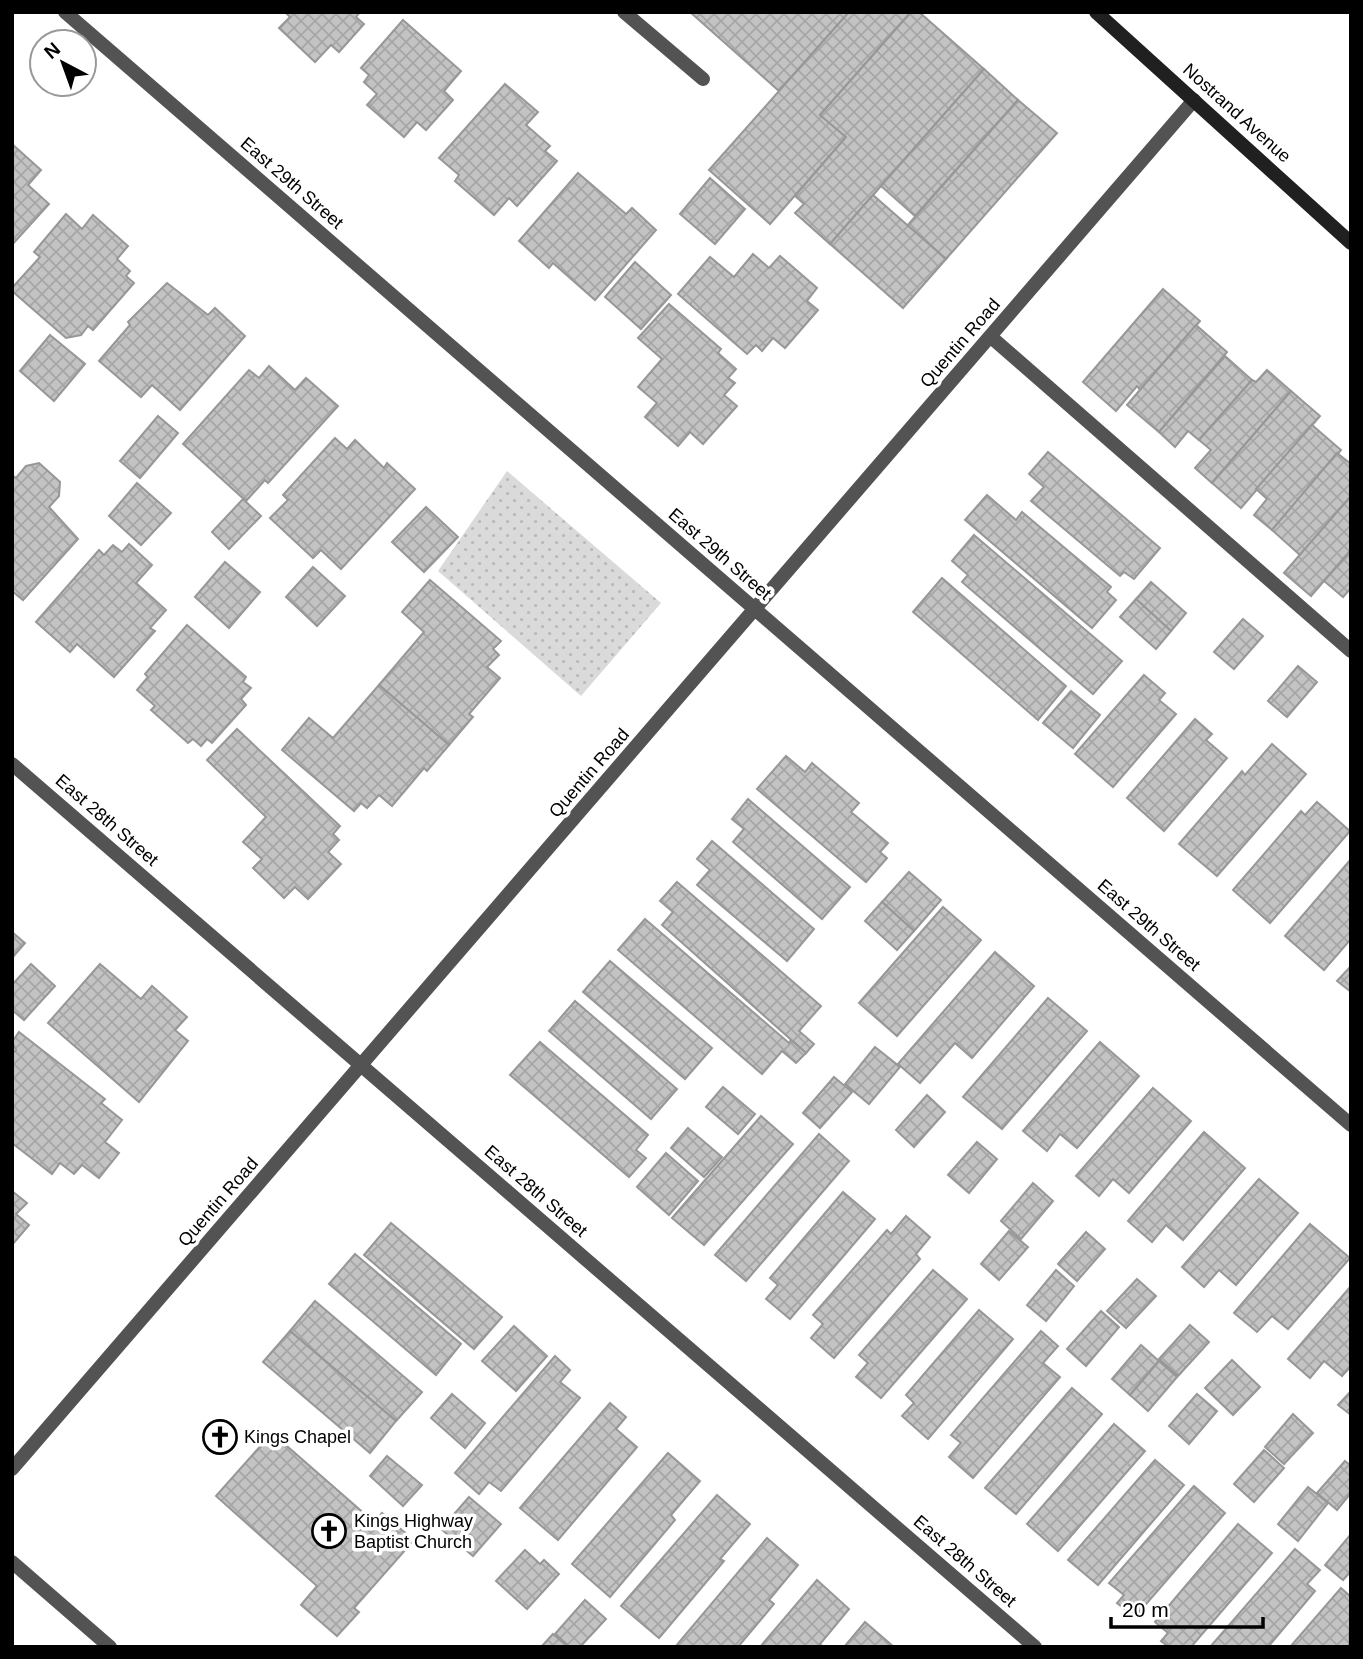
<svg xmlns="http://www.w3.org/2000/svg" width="1363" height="1659" viewBox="0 0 1363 1659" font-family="Helvetica,sans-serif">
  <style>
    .grass { fill: url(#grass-dots) }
    .building { fill: url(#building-cross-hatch); stroke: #979797; stroke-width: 2 }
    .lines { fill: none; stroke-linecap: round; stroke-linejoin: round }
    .lane { stroke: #535353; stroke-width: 14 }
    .street { stroke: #535353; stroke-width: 14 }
    .secondary { stroke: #202020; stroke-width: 14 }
    .labels { text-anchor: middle; stroke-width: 7; stroke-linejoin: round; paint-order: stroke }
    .street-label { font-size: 18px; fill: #000; stroke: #fff }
    .poi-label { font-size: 18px; fill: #000; stroke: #fff; text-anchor: start }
  </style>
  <defs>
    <pattern id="grass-dots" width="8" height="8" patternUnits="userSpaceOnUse" patternTransform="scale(1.75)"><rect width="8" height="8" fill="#dadada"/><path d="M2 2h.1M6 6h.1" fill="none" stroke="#b9b9b9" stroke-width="1.8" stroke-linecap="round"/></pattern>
    <pattern id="building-cross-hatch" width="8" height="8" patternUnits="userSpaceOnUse" patternTransform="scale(1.75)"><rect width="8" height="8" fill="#c3c3c3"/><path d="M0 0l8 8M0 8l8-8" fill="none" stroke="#a6a6a6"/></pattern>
  </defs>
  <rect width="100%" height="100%" fill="#fff"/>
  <path class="grass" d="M507 471 661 603 581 696 438 571Z"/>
  <g class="building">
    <path d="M285 12H360L356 17 364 24 339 52 331 45 315 62 279 28 290 17Z"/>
    <path d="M690 12H849L779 91Z"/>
    <path d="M849 12H911L820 115 846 137 770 224 709 170Z"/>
    <path d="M911 12H919L984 69 830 244 795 213 804 204 795 196 846 137 820 115Z"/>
    <path d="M403 20 461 71 444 91 453 100 426 130 417 122 404 137 367 105 377 94 364 82 369 75 361 68Z"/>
    <path d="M984 69 1018 100 915 216 881 186Z"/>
    <path d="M505 84 538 112 526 125 550 146 545 151 557 161 517 206 509 198 494 215 455 181 459 175 439 158Z"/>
    <path d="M1018 100 1057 133 946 259 907 226Z"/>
    <path d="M12 144 41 170 28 185 49 204 12 245Z"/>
    <path d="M578 173 626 214 632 208 656 230 595 300 553 263 549 268 519 241Z"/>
    <path d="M710 178 745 209 715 244 680 214Z"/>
    <path d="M873 195 946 259 903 308 830 244Z"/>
    <path d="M66 214 82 229 93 215 128 246 117 259 130 271 126 276 134 283 93 330 88 326 81 335 66 338 12 291V288L40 257 34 252Z"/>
    <path d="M753 254 769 268 780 256 817 288 807 301 818 310 785 348 773 338 762 351 756 345 747 354 678 294 710 257 734 277Z"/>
    <path d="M635 262 671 295 641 329 605 297Z"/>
    <path d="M167 283 208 315 215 308 245 336 180 410 152 385 141 397 99 361 130 325 128 322Z"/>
    <path d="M1163 289 1200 321 1140 390 1137 386 1116 411 1083 382Z"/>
    <path d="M669 304 721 349 718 353 736 369 728 378 735 383 724 395 737 406 703 444 690 432 678 446 645 417 657 403 638 387 662 359 638 338Z"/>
    <path d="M1196 325 1227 352 1159 432 1127 405Z"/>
    <path d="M50 335 85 364 54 401 20 371Z"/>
    <path d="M1225 356 1252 380 1199 440 1188 431 1175 447 1159 432Z"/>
    <path d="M269 366 295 390 306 378 338 406 268 483 265 480 246 501 183 444 249 370 259 378Z"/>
    <path d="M1267 370 1291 391 1212 483 1195 468 1211 450 1199 440 1252 380 1256 382Z"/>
    <path d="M1291 391 1320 416 1241 508 1212 483Z"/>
    <path d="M158 416 178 433 140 478 120 461Z"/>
    <path d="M1312 425 1341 450 1272 530 1254 515 1267 499 1256 489Z"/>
    <path d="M335 438 347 449 355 440 384 468 387 463 415 489 341 569 321 550 313 558 270 518 288 500 283 495Z"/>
    <path d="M1048 452 1160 548 1134 579 1124 572 1120 576 1031 501 1044 487 1029 474Z"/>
    <path d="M1337 453 1351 464V496L1300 555 1272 530Z"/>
    <path d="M39 463 60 482 59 496 49 507 78 539 23 600 12 591V475L16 478 26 466Z"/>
    <path d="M137 483 171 513 141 545 109 516Z"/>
    <path d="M987 495 1016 520 1022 512 1111 587 1107 592 1116 600 1092 628 965 520Z"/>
    <path d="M1351 496V550L1311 596 1284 573Z"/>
    <path d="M243 499 261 516 229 549 212 532Z"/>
    <path d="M426 507 458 537 424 572 392 542Z"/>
    <path d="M974 535 1122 661 1093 694 962 582 968 575 952 561Z"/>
    <path d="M129 544 152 565 136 583 166 610 150 628 155 631 114 677 77 644 70 652 36 622 99 550 104 555 113 545 122 552Z"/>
    <path d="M1351 550V588L1343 597 1324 581Z"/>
    <path d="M225 562 260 592 229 628 195 597Z"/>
    <path d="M313 567 345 596 317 626 286 597Z"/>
    <path d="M942 578 1066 686 1038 720 913 612Z"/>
    <path d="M430 580 501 641 493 649 499 655 487 667 500 678 469 714 473 717 449 745 379 685 424 632 402 612Z"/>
    <path d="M1151 582 1186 613 1171 631 1136 599Z"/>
    <path d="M1136 599 1171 631 1156 649 1120 617Z"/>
    <path d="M1243 619 1263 636 1234 669 1214 652Z"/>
    <path d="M187 625 246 677 243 682 251 688 241 699 246 705 212 743 207 739 201 746 193 739 188 743 151 710 155 706 137 690 148 677 145 674Z"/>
    <path d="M1298 666 1317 682 1287 717 1268 701Z"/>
    <path d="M1144 675 1165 693 1159 700 1176 714 1113 787 1075 754Z"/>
    <path d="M379 685 449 745 427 771 424 768 392 806 379 795 367 808 361 803 354 811 282 750 309 718 333 738Z"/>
    <path d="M1071 691 1100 715 1073 748 1043 723Z"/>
    <path d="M1195 719 1212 734 1206 740 1227 758 1164 831 1127 798Z"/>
    <path d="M237 729 340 826 333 834 339 840 328 852 341 864 308 899 295 887 284 898 253 868 262 859 243 842 266 817 207 760Z"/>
    <path d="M1272 744 1306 774 1217 876 1179 844 1242 771 1245 775Z"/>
    <path d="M786 756 805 772 812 763 859 803 851 812 888 843 880 852 887 858 866 882 757 789Z"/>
    <path d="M748 799 850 887 822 919 733 842 744 829 732 819Z"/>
    <path d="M1317 802 1350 831 1270 923 1233 890 1301 811 1305 815Z"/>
    <path d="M712 841 814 929 787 961 697 885 710 870 697 859Z"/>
    <path d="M1351 859V939L1324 970 1285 936Z"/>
    <path d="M909 872 941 900 914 931 882 902Z"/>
    <path d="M677 882 821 1006 799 1031 814 1044 806 1053 662 925 673 912 660 901Z"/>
    <path d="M882 902 914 931 897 950 865 921Z"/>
    <path d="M943 907 981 940 897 1036 859 1003Z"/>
    <path d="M645 919 789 1043 791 1040 806 1053 796 1063 782 1051 762 1074 618 950Z"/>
    <path d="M12 932 25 943 12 958Z"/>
    <path d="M995 952 1034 986 972 1058 955 1043 920 1083 898 1064Z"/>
    <path d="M610 961 712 1048 685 1079 583 992Z"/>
    <path d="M31 964 55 986 24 1020 12 1010V985Z"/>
    <path d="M100 964 141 999 152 986 187 1017 175 1030 188 1041 139 1102 48 1023Z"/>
    <path d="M1351 966V992L1337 981Z"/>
    <path d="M1048 998 1087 1031 1002 1129 963 1097Z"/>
    <path d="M575 1001 677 1089 651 1119 549 1031Z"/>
    <path d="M19 1032 105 1099 101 1103 122 1120 105 1142 119 1153 99 1178 82 1165 74 1174 60 1163 52 1174 12 1143V1054L16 1050 12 1042Z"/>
    <path d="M540 1042 648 1135 636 1150 646 1158 629 1177 510 1075Z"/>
    <path d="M1100 1042 1139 1076 1077 1148 1060 1134 1047 1151 1023 1131Z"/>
    <path d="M875 1047 900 1067 869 1104 845 1084Z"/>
    <path d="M834 1077 852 1092 820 1128 803 1113Z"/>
    <path d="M723 1087 755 1114 738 1134 706 1107Z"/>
    <path d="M1153 1088 1191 1121 1129 1193 1113 1179 1099 1196 1076 1176Z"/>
    <path d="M927 1095 945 1112 914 1147 896 1130Z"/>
    <path d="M761 1116 793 1144 704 1245 672 1218Z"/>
    <path d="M688 1128 722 1157 704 1177 671 1148Z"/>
    <path d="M1204 1132 1245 1168 1183 1240 1166 1225 1152 1242 1128 1221Z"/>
    <path d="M819 1134 849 1161 746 1281 715 1255Z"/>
    <path d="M977 1142 997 1159 969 1193 948 1175Z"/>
    <path d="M666 1153 698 1181 669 1215 637 1187Z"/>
    <path d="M1259 1179 1298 1213 1236 1285 1219 1270 1204 1287 1182 1267Z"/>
    <path d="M1033 1183 1053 1201 1021 1239 1001 1221Z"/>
    <path d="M12 1191 27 1203 16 1214 29 1225 12 1245Z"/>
    <path d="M843 1192 875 1219 790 1319 766 1299 778 1285 770 1278Z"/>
    <path d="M906 1216 930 1237 916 1254 920 1259 834 1358 811 1338 823 1324 813 1315 887 1230 891 1234Z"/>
    <path d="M391 1223 502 1317 474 1349 364 1255Z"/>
    <path d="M1310 1224 1350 1258 1288 1329 1272 1316 1257 1332 1234 1313Z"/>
    <path d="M1009 1231 1028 1247 999 1280 981 1264Z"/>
    <path d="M1086 1232 1105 1249 1077 1281 1058 1264Z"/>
    <path d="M355 1254 461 1344 436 1375 329 1284Z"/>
    <path d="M933 1270 967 1299 881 1398 856 1377 868 1363 859 1355Z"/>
    <path d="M1056 1270 1074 1286 1046 1321 1027 1305Z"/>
    <path d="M1137 1279 1156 1296 1126 1328 1107 1311Z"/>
    <path d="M1351 1286V1366L1342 1376 1324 1361 1310 1378 1288 1359Z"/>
    <path d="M315 1301 422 1392 396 1421 290 1331Z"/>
    <path d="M979 1310 1013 1339 928 1439 902 1416 914 1403 906 1395Z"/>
    <path d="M1101 1311 1119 1327 1086 1366 1067 1349Z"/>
    <path d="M1190 1325 1209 1342 1178 1376 1159 1359Z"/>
    <path d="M514 1326 547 1356 516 1391 482 1361Z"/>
    <path d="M290 1331 396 1421 370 1453 263 1362Z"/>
    <path d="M1041 1331 1058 1346 1043 1363 1060 1377 973 1478 949 1457 961 1443 951 1435Z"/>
    <path d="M1141 1345 1159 1361 1130 1395 1112 1379Z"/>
    <path d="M555 1356 570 1370 560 1382 580 1398 501 1491 489 1482 479 1494 455 1473Z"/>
    <path d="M1232 1360 1260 1387 1233 1415 1205 1388Z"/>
    <path d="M1159 1361 1177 1377 1148 1411 1130 1395Z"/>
    <path d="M1072 1388 1102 1414 1016 1514 985 1488Z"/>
    <path d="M1351 1391V1415L1338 1405Z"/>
    <path d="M452 1394 485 1423 465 1448 431 1418Z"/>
    <path d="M1197 1394 1217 1411 1189 1444 1169 1426Z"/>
    <path d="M610 1403 626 1417 616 1429 637 1447 558 1540 520 1508Z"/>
    <path d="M1293 1414 1313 1433 1284 1464 1265 1447Z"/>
    <path d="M1114 1424 1145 1451 1058 1551 1027 1524Z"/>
    <path d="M272 1433 374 1522 382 1513 414 1540 354 1608 359 1612 337 1636 301 1605 317 1586 216 1496Z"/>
    <path d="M1264 1450 1284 1468 1254 1502 1234 1484Z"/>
    <path d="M668 1453 700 1481 671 1515 675 1520 610 1597 572 1564Z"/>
    <path d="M387 1456 422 1485 403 1506 370 1476Z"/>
    <path d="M1155 1460 1184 1485 1098 1585 1068 1560Z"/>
    <path d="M1345 1461 1351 1466V1493L1337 1510 1317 1493Z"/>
    <path d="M1194 1486 1225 1513 1135 1617 1117 1603 1124 1595 1109 1583Z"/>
    <path d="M1308 1487 1328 1503 1298 1541 1278 1524Z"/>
    <path d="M717 1495 750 1524 720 1559 724 1561 659 1638 621 1606Z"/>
    <path d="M469 1497 501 1524 473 1556 441 1529Z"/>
    <path d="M1238 1524 1272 1553 1191 1647H1169L1161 1641 1168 1633 1155 1622Z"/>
    <path d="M1351 1534V1571L1343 1580 1325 1565Z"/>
    <path d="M767 1538 798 1565 769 1600 774 1604 738 1647H675Z"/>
    <path d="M1295 1549 1320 1570 1307 1584 1315 1591 1268 1647H1210Z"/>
    <path d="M525 1550 540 1564 544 1560 559 1574 527 1609 496 1581Z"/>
    <path d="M817 1580 849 1609 820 1644 823 1647H760Z"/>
    <path d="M1341 1588 1351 1597 1349 1647H1290Z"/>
    <path d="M585 1600 606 1619 580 1647H570L555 1634Z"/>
    <path d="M865 1622 894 1647H844Z"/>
    <path d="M553 1634 568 1647H541Z"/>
  </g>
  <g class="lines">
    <g class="lane">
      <path d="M624 12 703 79"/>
      <path d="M991 337 1351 651"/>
    </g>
    <g class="street">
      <path d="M65 12 1351 1125"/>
      <path d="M12 764 1035 1647"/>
      <path d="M12 1469 1194 100"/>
      <path d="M12 1562 110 1647"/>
    </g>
    <path class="secondary" d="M1096 12 1351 243"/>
  </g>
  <defs>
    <g id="church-ring" transform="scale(1.75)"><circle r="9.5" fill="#fff" stroke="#000" stroke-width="1.5"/><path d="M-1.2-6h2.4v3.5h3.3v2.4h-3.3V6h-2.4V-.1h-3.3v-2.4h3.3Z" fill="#000"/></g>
  </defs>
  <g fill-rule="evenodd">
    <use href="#church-ring" x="220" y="1437"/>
    <use href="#church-ring" x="329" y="1531"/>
  </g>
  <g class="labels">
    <g class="street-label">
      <text transform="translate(1237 113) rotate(42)" y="6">Nostrand Avenue</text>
      <text transform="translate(292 183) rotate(41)" y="6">East 29th Street</text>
      <text transform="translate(960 343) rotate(-49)" y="6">Quentin Road</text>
      <text transform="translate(720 554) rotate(41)" y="6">East 29th Street</text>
      <text transform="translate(589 773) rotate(-49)" y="6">Quentin Road</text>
      <text transform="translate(107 820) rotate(41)" y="6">East 28th Street</text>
      <text transform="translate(1149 925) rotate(41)" y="6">East 29th Street</text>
      <text transform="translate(536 1191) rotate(41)" y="6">East 28th Street</text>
      <text transform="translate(218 1202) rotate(-49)" y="6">Quentin Road</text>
      <text transform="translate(965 1561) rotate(41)" y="6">East 28th Street</text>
    </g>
    <g class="poi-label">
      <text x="244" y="1443">Kings Chapel</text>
      <text x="354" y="1527">Kings Highway<tspan x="354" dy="21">Baptist Church</tspan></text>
    </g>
  </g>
  <rect width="1363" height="1659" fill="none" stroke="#000000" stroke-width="28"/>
  <g transform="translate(63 63) rotate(319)"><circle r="33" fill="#ffffff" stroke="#999999" stroke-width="2"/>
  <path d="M0-5L12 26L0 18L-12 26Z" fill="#000000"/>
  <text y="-10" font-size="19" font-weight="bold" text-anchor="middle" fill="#000000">N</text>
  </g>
  <path d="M1111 1617v10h152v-10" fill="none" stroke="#000000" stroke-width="3.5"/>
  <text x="1122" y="1617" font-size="21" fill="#000000" stroke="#ffffff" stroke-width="5" paint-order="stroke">20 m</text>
</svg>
